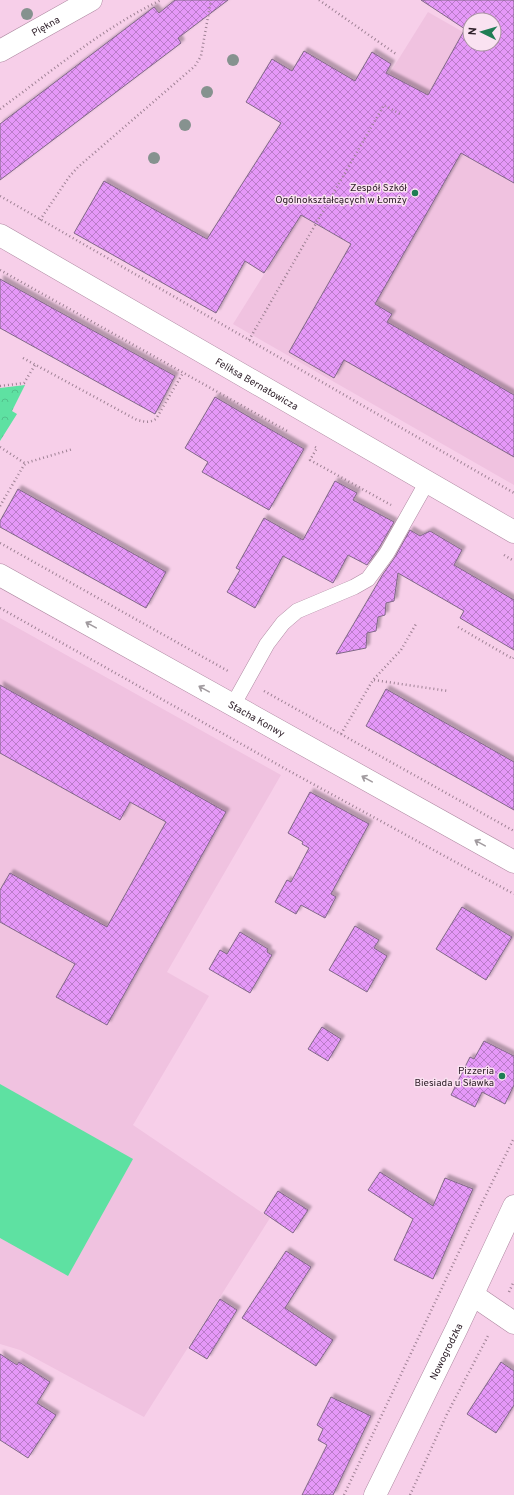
<svg xmlns="http://www.w3.org/2000/svg" width="514" height="1495" viewBox="0 0 514 1495" font-family="Overpass,sans-serif">
  <style>
    .built { fill: #f0c2e0 }
    .park { fill: url(#park-crowns) }
    .pitch { fill: #5ee1a2 }
    .building { fill: url(#building-cross-hatch); stroke: #816887; fill-rule: evenodd; filter: url(#shadow) }
    .lines { fill: none; stroke-linecap: round; stroke-linejoin: round }
    .service-casing { stroke: #ae89a1; stroke-width: 16 }
    .minor-casing { stroke: #ae89a1; stroke-width: 23 }
    .tertiary-casing { stroke: #ae89a1; stroke-width: 23 }
    .path { stroke: #9e8194; stroke-width: 2.5; stroke-dasharray: 1 3; stroke-linecap: butt }
    .service { stroke: #fff; stroke-width: 15 }
    .minor { stroke: #fff; stroke-width: 22 }
    .tertiary { stroke: #fff; stroke-width: 22 }
    .tree { fill: #86928f }
    .oneway { stroke: #a19b9f }
    .poi-dot { fill: #1f7d54; stroke: #fae2f1; stroke-width: 1.5 }
    .labels { text-anchor: middle; stroke-width: 3; stroke-linejoin: round; paint-order: stroke }
    .street-label { font-size: 10px; fill: #2f202a; stroke: #fae2f1 }
    .poi-label { font-size: 10px; fill: #2f202a; stroke: #fae2f1; text-anchor: end }
  </style>
  <defs>
    <pattern id="park-crowns" width="20" height="18" patternUnits="userSpaceOnUse"><rect width="20" height="18" fill="#5ee1a2"/><path d="M2 6a3 3 0 1 1 6 0M12 15a3 3 0 1 1 6 0" fill="none" stroke="#52c18c"/></pattern>
    <pattern id="building-cross-hatch" width="8" height="8" patternUnits="userSpaceOnUse"><rect width="8" height="8" fill="#e598f8"/><path d="M0 0l8 8M0 8l8-8" fill="none" stroke="#ba7cc9"/></pattern>
    <filter id="shadow"><feDropShadow dx="3.5" dy="-3.5" stdDeviation="1" flood-color="#0004"/></filter>
  </defs>
  <rect width="100%" height="100%" fill="#f7cfe9"/>
  <g class="built">
    <path d="M428 12 470 36V44L514 62V485L233 324Z"/>
    <path d="M0 618 281 775 167 972 209 996 133 1125 270 1218 144 1417 20 1350 0 1344Z"/>
  </g>
  <path class="park" d="M25 385 12 411 17 414 0 441V388Z"/>
  <path class="pitch" d="M0 1084 133 1159 68 1276 0 1238Z"/>
  <g class="building">
    <path d="M175 0H228L178 38 181 43 0 180V124L154 7 159 13Z"/>
    <path d="M421 0H514V183L461 153 375 304 392 314 387 322 514 395V457L344 360 334 378 289 352 351 244 301 215 264 273 245 261 216 313 74 233 104 181 207 239 281 123 246 102 272 59 292 71 304 51 355 81 372 52 391 64 386 73 428 95 465 29ZM470 20H494V44H470Z"/>
    <path d="M0 279 175 376 155 414 0 328Z"/>
    <path d="M215 397 304 449 269 510 202 472 208 462 185 448Z"/>
    <path d="M335 481 357 493 353 500 394 522 379 548 367 565 348 555 333 583 283 556 255 608 227 592 240 570 236 568 264 518 303 540Z"/>
    <path d="M18 489 166 572 146 608 0 527V521Z"/>
    <path d="M410 530 420 536 430 531 462 550 454 565 514 600V650L460 618 464 611 398 573 394 601 386 603 385 615 378 617 376 631 367 633 366 648 336 654 383 574 395 557Z"/>
    <path d="M0 685 226 812 107 1025 56 997 75 964 0 922V890L10 873 107 927 166 822 130 802 120 820 0 753Z"/>
    <path d="M386 689 514 762V810L366 726Z"/>
    <path d="M310 792 369 824 331 894 336 897 325 918 301 905 296 914 275 902 287 880 291 882 309 848 302 844 303 842 288 833Z"/>
    <path d="M462 907 512 937 486 980 436 949Z"/>
    <path d="M355 926 379 940 374 948 387 956 367 992 329 970Z"/>
    <path d="M240 932 268 949 267 952 272 955 250 993 209 969 220 950 227 954Z"/>
    <path d="M322 1027 341 1039 328 1061 308 1049Z"/>
    <path d="M484 1041 514 1056V1085L505 1104 482 1092 475 1107 451 1095 470 1057 474 1059Z"/>
    <path d="M380 1172 433 1206 445 1178 473 1189 433 1279 394 1260 413 1219 368 1190Z"/>
    <path d="M278 1191 308 1210 293 1233 264 1213Z"/>
    <path d="M286 1251 311 1267 285 1308 333 1340 316 1366 242 1318Z"/>
    <path d="M220 1299 237 1310 207 1359 189 1348Z"/>
    <path d="M0 1354 17 1365 19 1362 50 1382 37 1403 56 1415 28 1458 0 1440Z"/>
    <path d="M501 1362 514 1371V1405L496 1433 467 1414Z"/>
    <path d="M331 1397 371 1416 333 1495H302L327 1445 318 1440 323 1429 317 1425Z"/>
  </g>
  <g class="lines">
    <g class="service-casing">
      <path id="service" d="M233 705 267 644 283 623 297 611 354 587 368 579 387 553 427 482"/>
    </g>
    <g class="minor-casing">
      <g id="minor">
        <path id="s1" d="M0 51 91 0"/>
        <path id="s2" d="M0 235 514 532"/>
        <path id="s3" d="M0 575 514 862"/>
        <path d="M473 1295 514 1323"/>
      </g>
    </g>
    <g class="tertiary-casing">
      <g id="tertiary">
        <path id="s4" d="M375 1495 457 1328 514 1206"/>
      </g>
    </g>
    <g class="path">
      <path d="M319 0 396 54"/>
      <path d="M0 109C52 71 103 28 161 0"/>
      <path d="M0 196 514 493"/>
      <path d="M40 220 69 177 78 167 195 66 201 56 211 0"/>
      <path d="M0 270 289 432"/>
      <path d="M249 340 384 105 400 114"/>
      <path d="M23 358 137 420C145 422 149 423 156 419L183 373"/>
      <path d="M0 386 24 383 35 365"/>
      <path d="M0 447 26 464"/>
      <path d="M315 447 317 448 310 460 391 505"/>
      <path d="M0 506 24 465 29 462 73 449"/>
      <path d="M0 543 228 671"/>
      <path d="M504 555 514 561"/>
      <path d="M0 608 291 772 514 894"/>
      <path d="M458 627 513 659 514 657"/>
      <path d="M374 680 448 691"/>
      <path d="M264 691 514 831"/>
      <path d="M341 734 373 680 401 650 416 624"/>
      <path d="M509 1292 514 1281"/>
      <path d="M344 1495 482 1203 514 1138"/>
      <path d="M410 1495 447 1414 489 1334"/>
    </g>
    <use href="#service" class="service"/>
    <use href="#minor" class="minor"/>
    <use href="#tertiary" class="tertiary"/>
  </g>
  <g class="tree">
    <circle cx="27" cy="14" r="6"/>
    <circle cx="233" cy="60" r="6"/>
    <circle cx="207" cy="92" r="6"/>
    <circle cx="185" cy="125" r="6"/>
    <circle cx="154" cy="158" r="6"/>
  </g>
  <defs><path id="oneway-shaft" d="M-6 0H5M1.5-3L5.5 0L1.5 3" fill="none" stroke-width="1.6" stroke-linecap="round" stroke-linejoin="round"/></defs>
  <g class="oneway">
    <use href="#oneway-shaft" transform="translate(91 625) rotate(-151)"/>
    <use href="#oneway-shaft" transform="translate(204 689) rotate(-151)"/>
    <use href="#oneway-shaft" transform="translate(367 779) rotate(-151)"/>
    <use href="#oneway-shaft" transform="translate(480 843) rotate(-151)"/>
  </g>
  <g class="poi-dot">
    <circle cx="415" cy="193" r="4"/>
    <circle cx="502" cy="1076" r="4"/>
  </g>
  <g class="labels">
    <g class="street-label">
      <text dy="4" stroke="none"><textPath href="#s1" startOffset="52">Piękna</textPath></text>
      <text dy="4" stroke="none"><textPath href="#s2" startOffset="297">Feliksa Bernatowicza</textPath></text>
      <text dy="4" stroke="none"><textPath href="#s3" startOffset="294">Stacha Konwy</textPath></text>
      <text dy="4" stroke="none"><textPath href="#s4" startOffset="160">Nowogrodzka</textPath></text>
    </g>
    <g class="poi-label">
      <text x="407" y="191">Zespół Szkół<tspan x="407" dy="12">Ogólnokształcących w Łomży</tspan></text>
      <text x="494" y="1074">Pizzeria<tspan x="494" dy="12">Biesiada u Sławka</tspan></text>
    </g>
  </g>
  <g transform="translate(482 32) rotate(275)"><circle r="19" fill="#fae2f1" stroke="#a994a1"/>
  <path d="M0-3L7 15L0 10L-7 15Z" fill="#1f7d54"/>
  <text y="-6" font-size="11" font-weight="bold" text-anchor="middle" fill="#2f202a">N</text>
  </g>
</svg>
